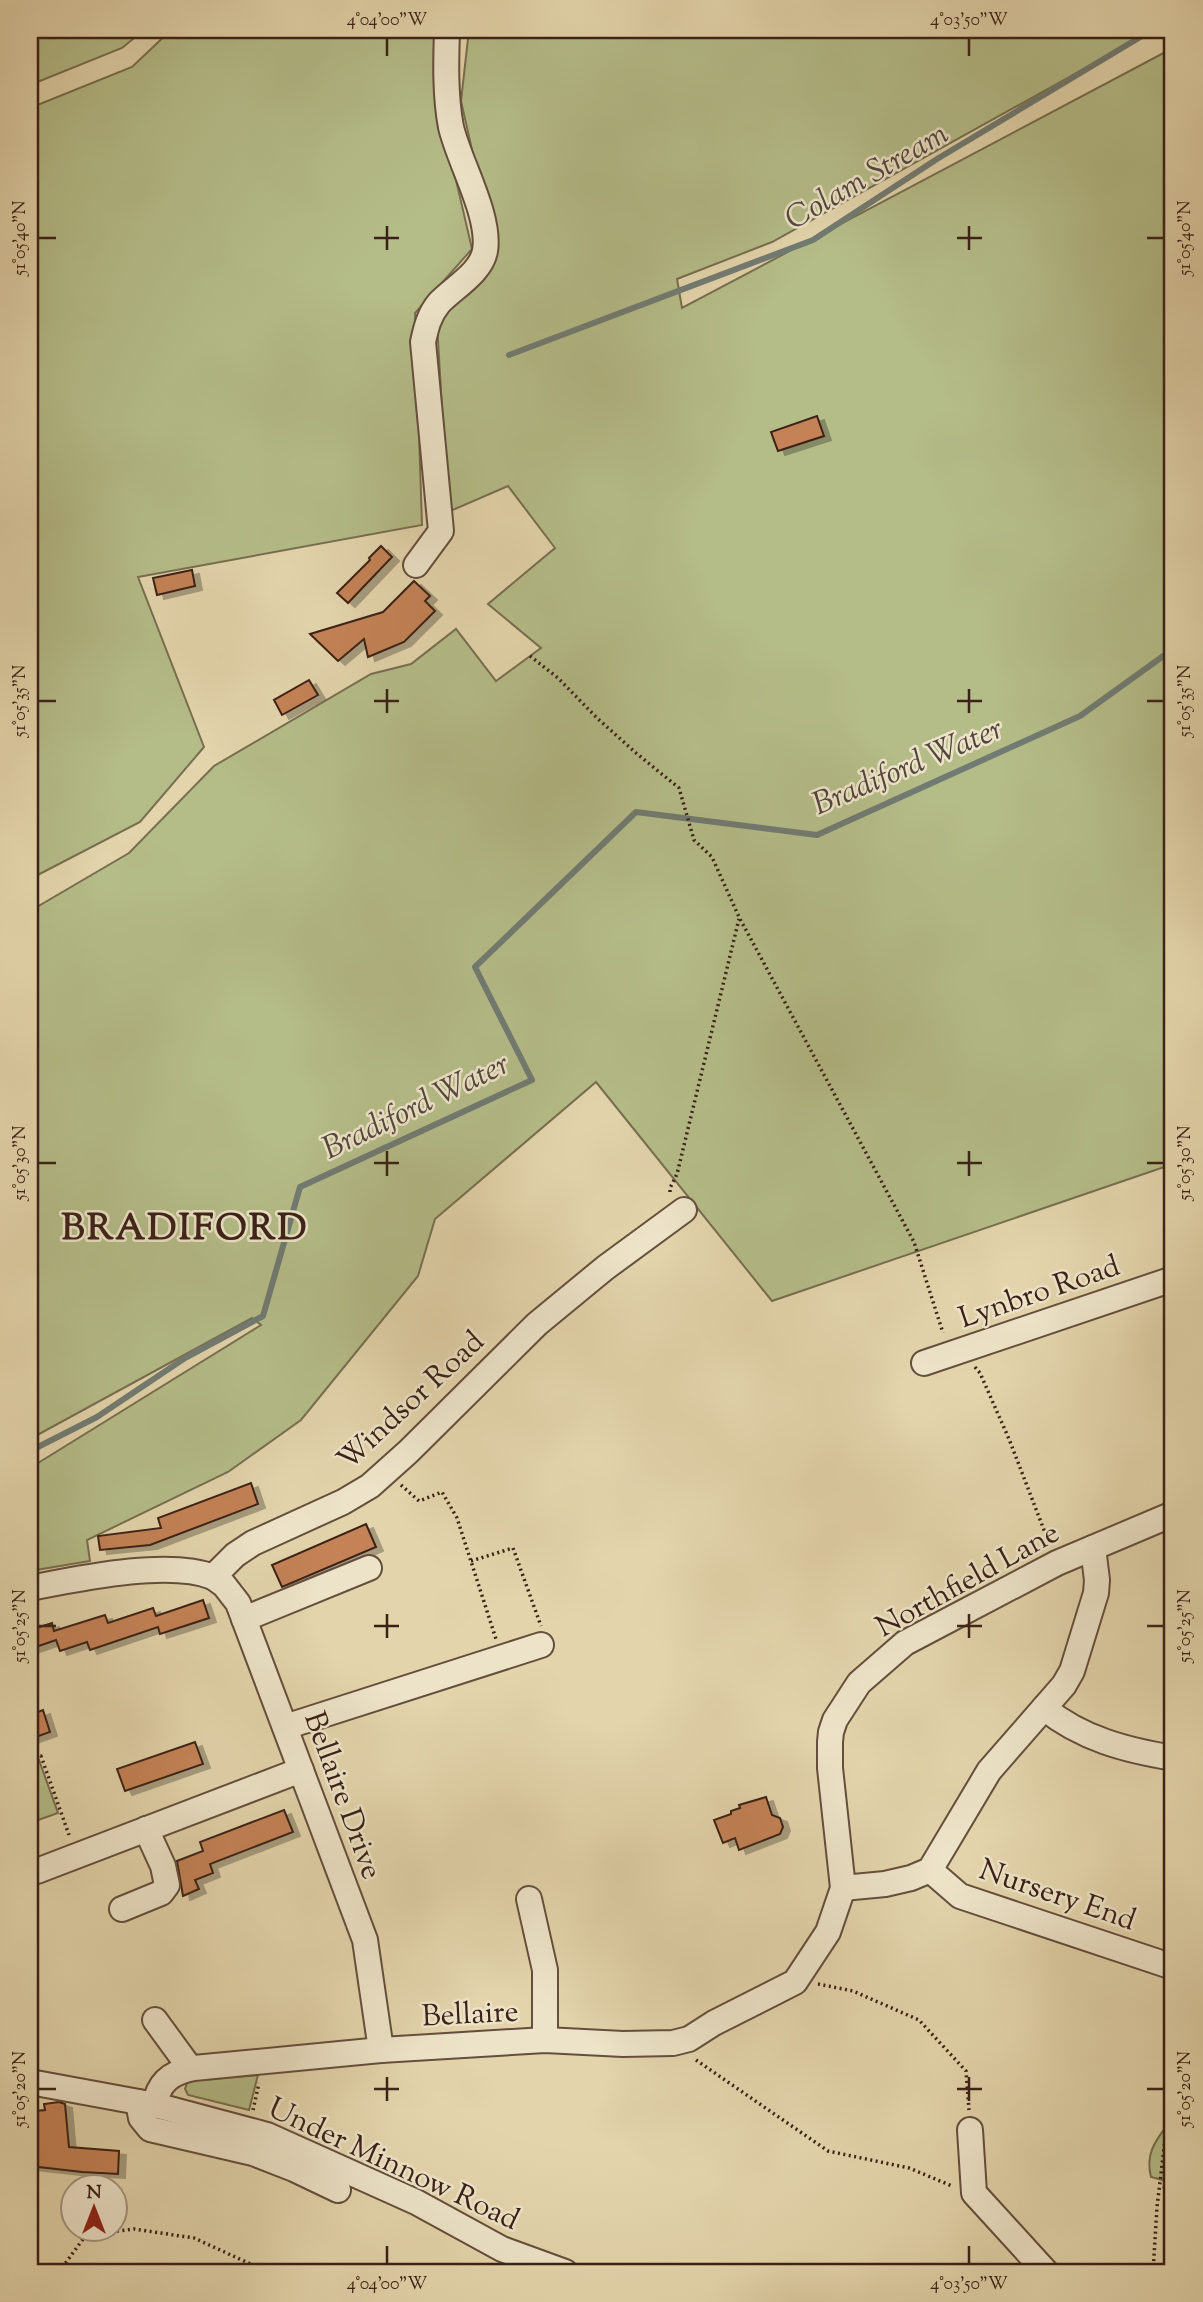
<svg xmlns="http://www.w3.org/2000/svg" width="1203" height="2302" viewBox="0 0 1203 2302" font-family="'Sorts Mill Goudy',serif">
  <style>
    .green { fill: #b4bc88; stroke: #776e50; stroke-width: 2 }
    .lines { fill: none; stroke-linecap: round; stroke-linejoin: round }
    .stream { stroke: #717b72; stroke-width: 6 }
    .building { fill: #c48256; stroke: #3a2117; stroke-width: 2; filter: url(#shadow) }
    .minor-casing { stroke: #644e3c; stroke-width: 28 }
    .path { stroke: #3a2117; stroke-width: 3.5; stroke-dasharray: 2 3.5; stroke-linecap: butt }
    .minor { stroke: #ede3c8; stroke-width: 24 }
    .ticks { fill: none; stroke: #3a2117; stroke-width: 2.5 }
    .labels { text-anchor: middle; stroke-width: 5; stroke-linejoin: round; paint-order: stroke }
    .street-label { font-size: 30px; fill: #3a2117; stroke: #ede3c8 }
    .water-label { font-size: 32px; font-style: italic; fill: #51463d; stroke: #ede3c8 }
    .district-label { font-size: 37px; font-weight: bold; letter-spacing: 2px; fill: #3a2117; stroke: #ede3c8 }
    .neatline { fill: none; stroke: #3a2117; stroke-width: 2.5 }
    .ticks-label { font-size: 18px; text-anchor: middle; fill: #3a2117 }
  </style>
  <defs>
    <filter id="shadow"><feDropShadow dx="7" dy="4" stdDeviation="0" flood-color="#0004"/></filter>
  </defs>
  <rect width="100%" height="100%" fill="#e3d4ab"/>
  <filter id="stains"><feTurbulence type="fractalNoise" baseFrequency=".00286" numOctaves="4"/><feColorMatrix values="0 0 0 0 .2 0 0 0 0 .09 0 0 0 0 .02 0 0 0 .5 -.17"/></filter>
  <radialGradient id="worn" r=".72"><stop offset=".6" stop-color="#630" stop-opacity="0"/><stop offset="1" stop-color="#630" stop-opacity=".3"/></radialGradient>
  <g class="green">
    <path d="M30 30H144L122 48 30 85Z"/>
    <path d="M171 30H436L437 98 472 249 415 313 422 525 138 577 204 747 140 822 30 879V108L132 67Z"/>
    <path d="M469 30H1154L772 242 677 279 682 308 1173 48V1164L772 1301 596 1082 435 1219 418 1276 301 1420 228 1472 87 1540 90 1561 30 1571V1468L261 1325 252 1318 30 1439V911L129 853 214 766 371 674 411 664 456 629 496 681 541 648 488 604 555 548 508 486 448 512 437 323 495 252 461 101Z"/>
    <path d="M39 1760 58 1813 30 1823V1763Z"/>
    <path d="M258 2075 249 2110 188 2095 185 2089 187 2083 190 2081Z"/>
    <path d="M1173 2117V2183L1151 2177C1144 2151 1159 2137 1173 2117Z"/>
  </g>
  <g class="lines">
    <g class="stream">
      <path d="M509 355 813 240 937 159 1152 30"/>
      <path d="M30 1451 97 1417 185 1358 263 1316 300 1187 532 1080 475 967 636 812 817 835 1080 716 1173 649"/>
    </g>
  </g>
  <g class="building">
    <path d="M817 416 824 436 778 451 771 432Z"/>
    <path d="M381 546 392 557 348 603 337 593 370 560 369 558Z"/>
    <path d="M192 570 195 586 157 595 153 578Z"/>
    <path d="M414 581 430 596 425 601 435 611 404 642 368 657 364 639 338 661 310 634 383 612Z"/>
    <path d="M309 680 318 695 282 715 274 700Z"/>
    <path d="M251 1483 258 1504 150 1545 100 1550 98 1536 161 1528 158 1518Z"/>
    <path d="M366 1524 376 1547 282 1587 272 1565Z"/>
    <path d="M203 1600 209 1618 160 1634 158 1627 90 1650 87 1642 60 1651 56 1640 30 1649V1630L52 1623 54 1631 105 1615 108 1623 153 1608 156 1616Z"/>
    <path d="M43 1710 50 1732 30 1739V1715Z"/>
    <path d="M195 1742 203 1764 125 1791 117 1769Z"/>
    <path d="M766 1797 772 1815 780 1818 783 1827 780 1834 739 1850 735 1838 723 1843 714 1820 731 1814V1811L740 1808 739 1805Z"/>
    <path d="M284 1810 293 1832 210 1864 213 1873 195 1880 199 1889 183 1896 177 1861 203 1851 200 1842Z"/>
    <path d="M59 2102 65 2104 69 2147 119 2151 118 2174 82 2172 30 2166V2147L38 2148 35 2111 45 2110 44 2104Z"/>
  </g>
  <g class="lines">
    <g class="minor-casing">
      <g id="minor">
        <path d="M416 565 441 531 423 342C426 328 429 315 439 303 453 288 481 273 485 251 491 216 459 162 451 127 445 96 446 61 447 30"/>
        <path d="M924 1363 1173 1279"/>
        <path d="M213 1577 224 1585 238 1603 365 1940 381 2050"/>
        <path d="M30 1588C77 1579 168 1559 213 1577L235 1555 253 1543 343 1502 370 1486 408 1452 537 1324 605 1268 684 1210"/>
        <path d="M244 1619 369 1568"/>
        <path d="M1044 1708C1082 1739 1126 1750 1173 1758"/>
        <path d="M285 1727 541 1645"/>
        <path d="M930 1870 960 1896 1173 1967"/>
        <path d="M37 1871 301 1770"/>
        <path d="M843 1888 885 1884 911 1878 930 1870 989 1771 1064 1685 1072 1671 1096 1593 1097 1580 1093 1548"/>
        <path d="M529 1899 545 1970V2040"/>
        <path d="M122 1909 161 1893 167 1885 163 1866 146 1829"/>
        <path d="M155 2020 190 2068"/>
        <path d="M30 2082 155 2105 267 2135 416 2202 502 2249 565 2272"/>
        <path d="M138 2102 141 2118 150 2129 253 2153 294 2169 338 2190"/>
        <path d="M155 2105C158 2082 172 2072 194 2068L381 2050 545 2040 623 2044 673 2043 689 2039 714 2023 795 1982 828 1932 843 1888 830 1768V1742L831 1732 835 1720 859 1683 905 1643 1057 1563 1173 1514"/>
        <path d="M970 2130 974 2193 1046 2272"/>
      </g>
    </g>
    <g class="path">
      <path d="M530 656 558 678 597 718 636 753 679 788 694 840 712 857 739 917 914 1242 943 1333"/>
      <path d="M670 1192V1188L677 1174 739 919"/>
      <path d="M975 1367 980 1373 1009 1439 1049 1543"/>
      <path d="M401 1485 419 1501 442 1492 457 1518 496 1639"/>
      <path d="M471 1561 513 1548 541 1626"/>
      <path d="M30 1759 41 1756 69 1835"/>
      <path d="M818 1984 853 1991 919 2020 966 2071 969 2110"/>
      <path d="M696 2060 828 2151 909 2168 952 2186"/>
      <path d="M253 2110 259 2083"/>
      <path d="M1173 2173 1163 2190 1173 2194"/>
      <path d="M30 2251 43 2272"/>
      <path d="M59 2272 86 2235 134 2229 194 2238 268 2272"/>
      <path d="M1153 2272 1157 2207 1168 2115 1173 2110"/>
    </g>
    <use href="#minor" class="minor"/>
  </g>
  <path class="ticks" d="M387 38V56M969 38V56M387 226V250M969 226V250M38 238H56M374 238H399M957 238H982M1147 238H1164M387 689V713M969 689V713M38 701H56M374 701H399M957 701H982M1147 701H1164M387 1151V1176M969 1151V1176M38 1163H56M374 1163H399M957 1163H982M1147 1163H1164M387 1614V1638M969 1614V1638M38 1626H56M374 1626H399M957 1626H982M1147 1626H1164M387 2077V2101M969 2077V2101M38 2089H56M374 2089H399M957 2089H982M1147 2089H1164M387 2246V2264M969 2246V2264"/>
  <g class="labels">
    <g class="street-label">
      <text transform="translate(1039 1291) rotate(-19)" y="10">Lynbro Road</text>
      <text transform="translate(410 1400) rotate(-43)" y="10">Windsor Road</text>
      <text transform="translate(967 1579) rotate(-29)" y="10">Northfield Lane</text>
      <text transform="translate(344 1795) rotate(70)" y="10">Bellaire Drive</text>
      <text transform="translate(1058 1894) rotate(19)" y="10">Nursery End</text>
      <text transform="translate(470 2013) rotate(-3)" y="10">Bellaire</text>
      <text transform="translate(394 2163) rotate(25)" y="10">Under Minnow Road</text>
    </g>
    <g class="water-label">
      <text transform="translate(866 175) rotate(-30)" y="11">Colam Stream</text>
      <text transform="translate(907 765) rotate(-23)" y="11">Bradiford Water</text>
      <text transform="translate(415 1105) rotate(-26)" y="11">Bradiford Water</text>
    </g>
    <g class="district-label">
      <text x="185" y="1239">BRADIFORD</text>
    </g>
  </g>
  <rect width="1203" height="2302" fill="none" stroke="#e3d4ab" stroke-width="77"/>
  <g transform="translate(94 2208)"><circle r="33" fill="#ede3c8" stroke="#a59581" stroke-width="2"/>
  <path d="M0-5L12 26L0 18L-12 26Z" fill="#8f2418"/>
  <text y="-10" font-size="19" font-weight="bold" text-anchor="middle" fill="#3a2117">N</text>
  </g>
  <rect x="38" y="38" width="1126" height="2226" class="neatline"/>
  <g class="ticks-label">
    <text x="387" y="25">4°04'00"W</text>
    <text x="969" y="25">4°03'50"W</text>
    <text transform="translate(19 238) rotate(-90)" y="6">51°05'40"N</text>
    <text transform="translate(1184 238) rotate(-90)" y="6">51°05'40"N</text>
    <text transform="translate(19 701) rotate(-90)" y="6">51°05'35"N</text>
    <text transform="translate(1184 701) rotate(-90)" y="6">51°05'35"N</text>
    <text transform="translate(19 1163) rotate(-90)" y="6">51°05'30"N</text>
    <text transform="translate(1184 1163) rotate(-90)" y="6">51°05'30"N</text>
    <text transform="translate(19 1626) rotate(-90)" y="6">51°05'25"N</text>
    <text transform="translate(1184 1626) rotate(-90)" y="6">51°05'25"N</text>
    <text transform="translate(19 2089) rotate(-90)" y="6">51°05'20"N</text>
    <text transform="translate(1184 2089) rotate(-90)" y="6">51°05'20"N</text>
    <text x="387" y="2289">4°04'00"W</text>
    <text x="969" y="2289">4°03'50"W</text>
  </g>
  <rect width="100%" height="100%" filter="url(#stains)"/>
  <rect width="100%" height="100%" fill="url(#worn)"/>
</svg>
